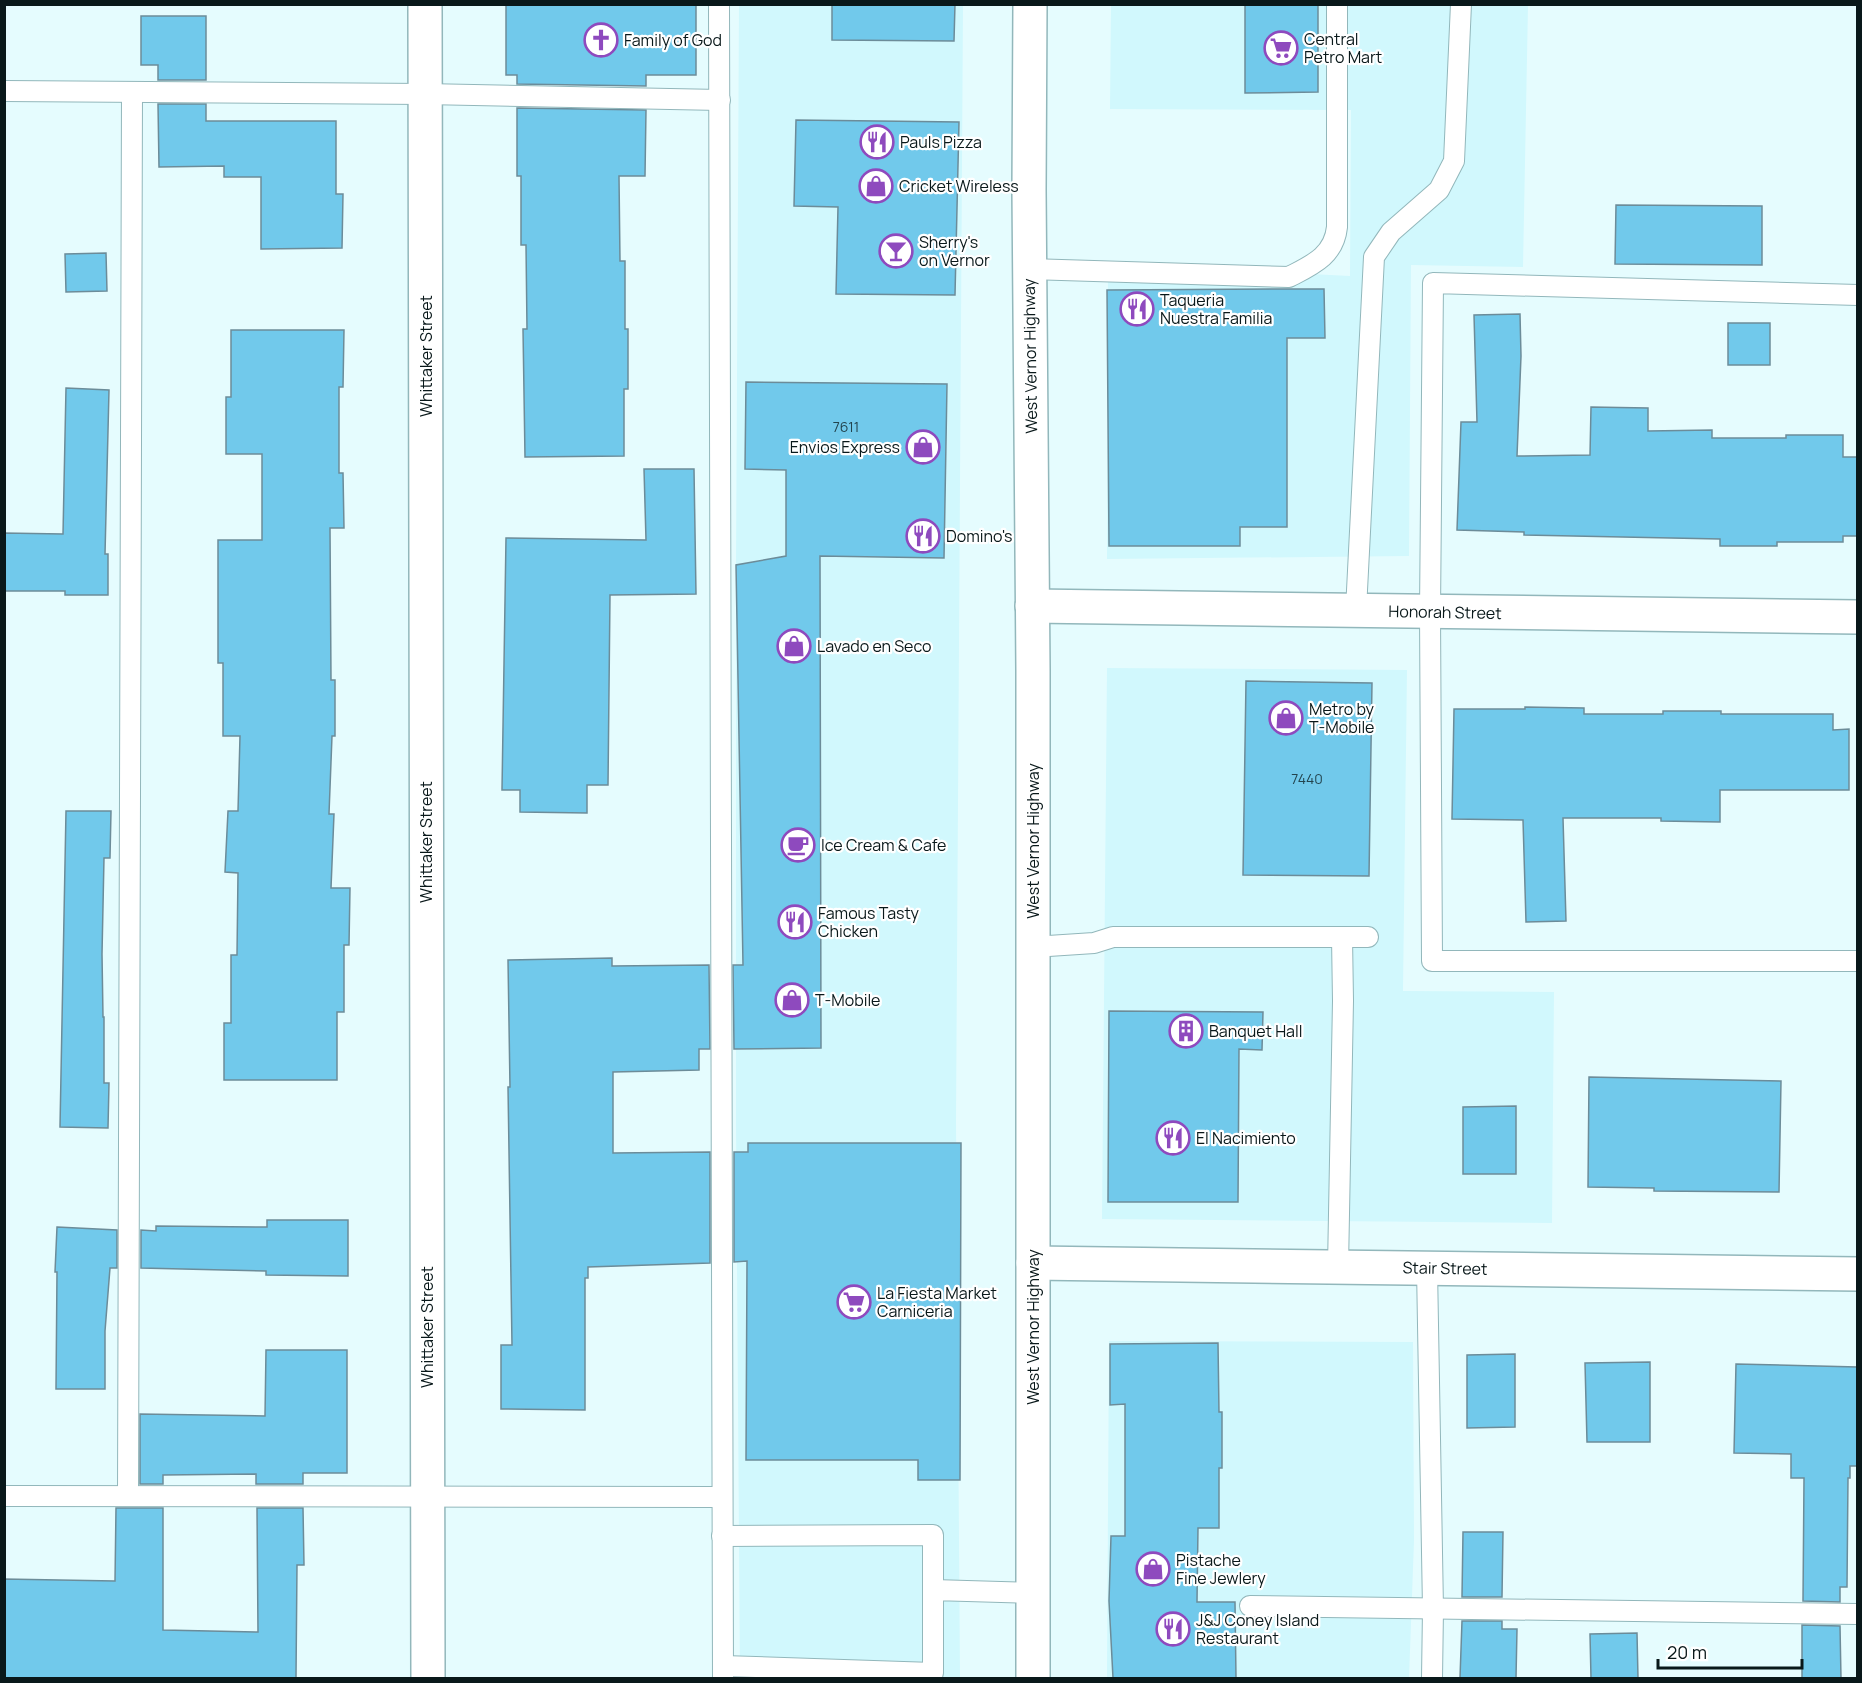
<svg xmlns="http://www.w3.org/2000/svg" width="1862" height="1683" viewBox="0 0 1862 1683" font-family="Manrope,sans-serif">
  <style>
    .built { fill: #d1f8fd }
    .building { fill: #71c9eb; stroke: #6c8c99; stroke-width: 1.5 }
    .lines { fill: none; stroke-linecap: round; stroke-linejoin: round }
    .lane-casing { stroke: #92b7bb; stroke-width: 22 }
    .street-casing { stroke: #92b7bb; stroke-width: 36 }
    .secondary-casing { stroke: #92b7bb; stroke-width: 36 }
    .lane { stroke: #fff; stroke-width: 20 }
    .street { stroke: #fff; stroke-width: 33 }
    .secondary { stroke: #fff; stroke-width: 33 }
    .labels { text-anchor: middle; stroke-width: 4.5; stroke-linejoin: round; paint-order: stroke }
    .number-label { font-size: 14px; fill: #23444e }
    .poi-label { font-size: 16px; fill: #09181a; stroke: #fff; text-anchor: start }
    .street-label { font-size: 16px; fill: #09181a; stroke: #fff }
  </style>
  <rect width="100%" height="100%" fill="#e5fcfe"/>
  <g class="built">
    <path d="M739 5H963L956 1122 960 1678H740L736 1124V565Z"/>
    <path d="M1111 5H1528L1523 267 1411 265 1409 556 1107 559 1108 264 1350 276 1351 110 1110 109Z"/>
    <path d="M1107 668 1407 670 1403 991 1554 992 1552 1223 1102 1219Z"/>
    <path d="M1109 1341 1413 1342 1414 1541 1409 1678H1107Z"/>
  </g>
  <g class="building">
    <path d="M506 4H696V75H646V86L517 84V75H506Z"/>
    <path d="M832 4H955L954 41 832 40Z"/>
    <path d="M1245 4H1318V92L1245 93Z"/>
    <path d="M141 16H206V80H158V65H141Z"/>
    <path d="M158 104H206V121H336V194H343L342 248 261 249V177H224V166L159 167Z"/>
    <path d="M517 108 646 110 645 176H619L620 261H625V329H628V389H624V456L525 457 523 329H527L526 245H521V176H517Z"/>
    <path d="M796 120 959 122 955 295 836 294 838 207 794 206Z"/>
    <path d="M1616 205 1762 206V265L1615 264Z"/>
    <path d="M106 253 107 291 66 292 65 254Z"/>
    <path d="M1290 289H1324L1325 338H1287V527H1240V546H1109L1107 290Z"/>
    <path d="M1520 314 1521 356 1517 456 1590 455 1591 407 1648 408V431L1712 430V438H1786V435H1843V457H1857V536H1843V542H1777V546H1720V539L1524 535V532L1457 530 1461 422H1477L1474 315Z"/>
    <rect x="1728" y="323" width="42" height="42"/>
    <path d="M231 330H344L343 387H339V473H343L344 528H330L331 680H335V736H332L329 814H334L331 888H350L349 945H344V1012H337V1080H224V1023H231V955H237L238 873 225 872 228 811H238L240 736H223V663H218V540H262V454H226V397H231Z"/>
    <path d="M746 382 947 384 944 558 820 556 821 1048 734 1049 733 965H743L736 565 786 556V470L745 469Z"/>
    <path d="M66 388 109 390 105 554H108V595H65V591H4V533L63 534Z"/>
    <path d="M644 469H694L696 594 610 595 608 785H587V813L520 812V790H502L506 538 646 540Z"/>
    <path d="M1246 681 1372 683 1369 876 1243 875Z"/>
    <path d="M1525 707 1584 708V714H1663V711H1721V714H1833V730L1849 729V790H1720V822L1661 821V818H1563L1566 921 1526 922 1523 820 1452 819 1454 709H1525Z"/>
    <path d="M66 811H111L110 858H104L102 954 103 1017H104V1083H109L108 1128 60 1127Z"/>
    <path d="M612 958V966L709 965 710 1049H699V1070L613 1072V1153L710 1152V1263L588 1267V1278H585V1410L501 1409V1345H512L508 1087H510L508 960Z"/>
    <path d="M1109 1011 1263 1012 1262 1050 1239 1049 1238 1202H1108Z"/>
    <path d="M1589 1077 1781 1081 1779 1192 1654 1191V1188L1588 1187Z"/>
    <path d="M1516 1106V1174H1463V1107Z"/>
    <path d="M748 1143H961L960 1480H918V1460H746L747 1261 734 1262V1152H748Z"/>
    <path d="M267 1220H348V1276L266 1275V1271L141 1268V1230L156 1231V1226L267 1227Z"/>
    <path d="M57 1227 117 1230V1268H110L105 1331V1389H56L57 1272H55Z"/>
    <path d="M1218 1343 1219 1412H1222V1468H1219V1528H1198L1197 1602H1235L1236 1678H1113L1109 1601 1111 1536H1125V1404L1110 1405V1344Z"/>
    <path d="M266 1350H347V1473H303V1484H256V1474L163 1475V1484H140V1414L265 1416Z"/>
    <path d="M1515 1354V1427L1467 1428V1355Z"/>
    <path d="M1650 1362V1442H1587L1585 1363Z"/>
    <path d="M1736 1364 1857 1367V1466H1850V1478H1848L1847 1587H1840V1602L1803 1601 1804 1478H1791V1454L1734 1453Z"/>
    <path d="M116 1508H163V1630L258 1632 257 1508H303L304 1565H297L296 1678H4V1579L115 1581Z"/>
    <path d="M1463 1532H1503L1502 1597H1462Z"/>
    <path d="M1462 1621H1502V1629H1517L1516 1678H1460Z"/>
    <path d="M1802 1625 1840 1626 1841 1678H1802Z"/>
    <path d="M1637 1633 1638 1678H1591L1590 1634Z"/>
  </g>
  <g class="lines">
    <g class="lane-casing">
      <g id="lane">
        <path d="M719 4 723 1678"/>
        <path d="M4 91 425 94 720 100"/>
        <path d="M1029 269 1289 277C1312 265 1334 256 1337 227V4"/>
        <path d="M1858 295 1433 283 1430 612 1432 961H1858"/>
        <path d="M1356 610 1374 257 1391 232 1439 190 1454 161 1461 4"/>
        <path d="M1033 947 1094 943 1113 937H1368"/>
        <path d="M1338 1267 1343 1001 1342 937"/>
        <path d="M1427 1268 1433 1609 1432 1678"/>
        <path d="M4 1496 722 1497"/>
        <path d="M128 1496 132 92"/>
        <path d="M722 1536 933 1535V1590"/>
        <path d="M1250 1606 1858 1614"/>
        <path d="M723 1666 933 1673V1590L1033 1593"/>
      </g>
    </g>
    <g class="street-casing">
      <g id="street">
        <path d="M425 4 428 1678"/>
        <path d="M1032 606 1858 617"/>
        <path d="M1033 1263 1858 1274"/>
      </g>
    </g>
    <g class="secondary-casing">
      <path id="secondary" d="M1030 4 1029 190 1033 670V1678"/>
    </g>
    <use href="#lane" class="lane"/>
    <use href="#street" class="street"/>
    <use href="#secondary" class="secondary"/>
  </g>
  <defs>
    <g id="church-ring" transform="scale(1.725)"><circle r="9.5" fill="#fff" stroke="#8e4abe" stroke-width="1.5"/><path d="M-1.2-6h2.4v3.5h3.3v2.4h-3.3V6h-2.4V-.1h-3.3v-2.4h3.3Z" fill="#8e4abe"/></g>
    <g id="supermarket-ring" transform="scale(1.725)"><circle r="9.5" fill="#fff" stroke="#8e4abe" stroke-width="1.5"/><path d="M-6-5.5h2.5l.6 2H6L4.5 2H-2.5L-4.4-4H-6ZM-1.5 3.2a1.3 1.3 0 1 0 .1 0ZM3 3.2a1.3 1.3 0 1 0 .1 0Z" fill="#8e4abe"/></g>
    <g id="restaurant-ring" transform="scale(1.725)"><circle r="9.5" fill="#fff" stroke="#8e4abe" stroke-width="1.5"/><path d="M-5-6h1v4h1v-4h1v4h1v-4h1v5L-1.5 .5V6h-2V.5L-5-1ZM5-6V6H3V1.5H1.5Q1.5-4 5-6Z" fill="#8e4abe"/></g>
    <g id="shop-ring" transform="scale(1.725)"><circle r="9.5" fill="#fff" stroke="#8e4abe" stroke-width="1.5"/><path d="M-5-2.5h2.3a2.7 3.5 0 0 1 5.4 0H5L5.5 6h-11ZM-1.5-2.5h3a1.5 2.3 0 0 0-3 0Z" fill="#8e4abe"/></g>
    <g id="bar-ring" transform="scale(1.725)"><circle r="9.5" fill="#fff" stroke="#8e4abe" stroke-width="1.5"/><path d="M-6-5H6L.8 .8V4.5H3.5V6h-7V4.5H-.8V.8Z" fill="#8e4abe"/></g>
    <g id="cafe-ring" transform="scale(1.725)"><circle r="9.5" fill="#fff" stroke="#8e4abe" stroke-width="1.5"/><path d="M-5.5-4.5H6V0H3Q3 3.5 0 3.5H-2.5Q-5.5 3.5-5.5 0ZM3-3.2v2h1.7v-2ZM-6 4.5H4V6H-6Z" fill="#8e4abe"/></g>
    <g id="building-ring" transform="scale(1.725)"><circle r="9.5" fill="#fff" stroke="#8e4abe" stroke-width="1.5"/><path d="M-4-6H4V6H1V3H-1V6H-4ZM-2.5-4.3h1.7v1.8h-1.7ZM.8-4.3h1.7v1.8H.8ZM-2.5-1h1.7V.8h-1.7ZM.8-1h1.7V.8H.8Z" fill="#8e4abe"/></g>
  </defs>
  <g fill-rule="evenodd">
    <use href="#church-ring" x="601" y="40"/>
    <use href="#supermarket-ring" x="1281" y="48"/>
    <use href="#restaurant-ring" x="877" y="142"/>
    <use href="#shop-ring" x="876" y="186"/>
    <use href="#bar-ring" x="896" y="251"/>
    <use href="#restaurant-ring" x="1137" y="309"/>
    <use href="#shop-ring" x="923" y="447"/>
    <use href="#restaurant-ring" x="923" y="536"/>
    <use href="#shop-ring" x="794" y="646"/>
    <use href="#shop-ring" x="1286" y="718"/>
    <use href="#cafe-ring" x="798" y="845"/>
    <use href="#restaurant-ring" x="795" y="922"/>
    <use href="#shop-ring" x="792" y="1000"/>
    <use href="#building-ring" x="1186" y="1031"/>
    <use href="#restaurant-ring" x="1173" y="1138"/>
    <use href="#supermarket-ring" x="854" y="1302"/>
    <use href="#shop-ring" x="1153" y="1569"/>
    <use href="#restaurant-ring" x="1173" y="1629"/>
  </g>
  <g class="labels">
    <g class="number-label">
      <text x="846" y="432">7611</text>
      <text x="1307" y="784">7440</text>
    </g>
    <g class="poi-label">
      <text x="1304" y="45">Central<tspan x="1304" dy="18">Petro Mart</tspan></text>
      <text x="624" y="46">Family of God</text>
      <text x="900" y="148">Pauls Pizza</text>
      <text x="899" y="192">Cricket Wireless</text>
      <text x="919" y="248">Sherry's<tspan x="919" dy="18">on Vernor</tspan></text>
      <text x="1160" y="306">Taqueria<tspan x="1160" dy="18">Nuestra Familia</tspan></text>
      <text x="900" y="453" text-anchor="end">Envios Express</text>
      <text x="946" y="542">Domino's</text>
      <text x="817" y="652">Lavado en Seco</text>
      <text x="1309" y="715">Metro by<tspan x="1309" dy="18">T-Mobile</tspan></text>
      <text x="821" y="851">Ice Cream &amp; Cafe</text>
      <text x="818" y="919">Famous Tasty<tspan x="818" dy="18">Chicken</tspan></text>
      <text x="815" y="1006">T-Mobile</text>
      <text x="1209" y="1037">Banquet Hall</text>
      <text x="1196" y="1144">El Nacimiento</text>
      <text x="877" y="1299">La Fiesta Market<tspan x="877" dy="18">Carniceria</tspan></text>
      <text x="1176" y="1566">Pistache<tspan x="1176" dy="18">Fine Jewlery</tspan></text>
      <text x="1196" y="1626">J&amp;J Coney Island<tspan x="1196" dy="18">Restaurant</tspan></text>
    </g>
    <g class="street-label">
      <text transform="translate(426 356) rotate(-90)" y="6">Whittaker Street</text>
      <text transform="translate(1030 356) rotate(-91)" y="6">West Vernor Highway</text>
      <text transform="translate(1445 612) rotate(1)" y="6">Honorah Street</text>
      <text transform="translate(1033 841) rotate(-90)" y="6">West Vernor Highway</text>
      <text transform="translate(426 842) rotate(-90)" y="6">Whittaker Street</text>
      <text transform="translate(1445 1268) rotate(1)" y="6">Stair Street</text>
      <text transform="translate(427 1327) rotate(-90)" y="6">Whittaker Street</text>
      <text transform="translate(1033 1327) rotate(-90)" y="6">West Vernor Highway</text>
    </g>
  </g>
  <rect width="1862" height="1683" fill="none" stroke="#09181a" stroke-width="12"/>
  <path d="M1658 1659v9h144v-9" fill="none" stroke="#09181a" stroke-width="3"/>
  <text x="1667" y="1659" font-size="18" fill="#09181a" stroke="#ffffff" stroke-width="4.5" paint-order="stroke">20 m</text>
</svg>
